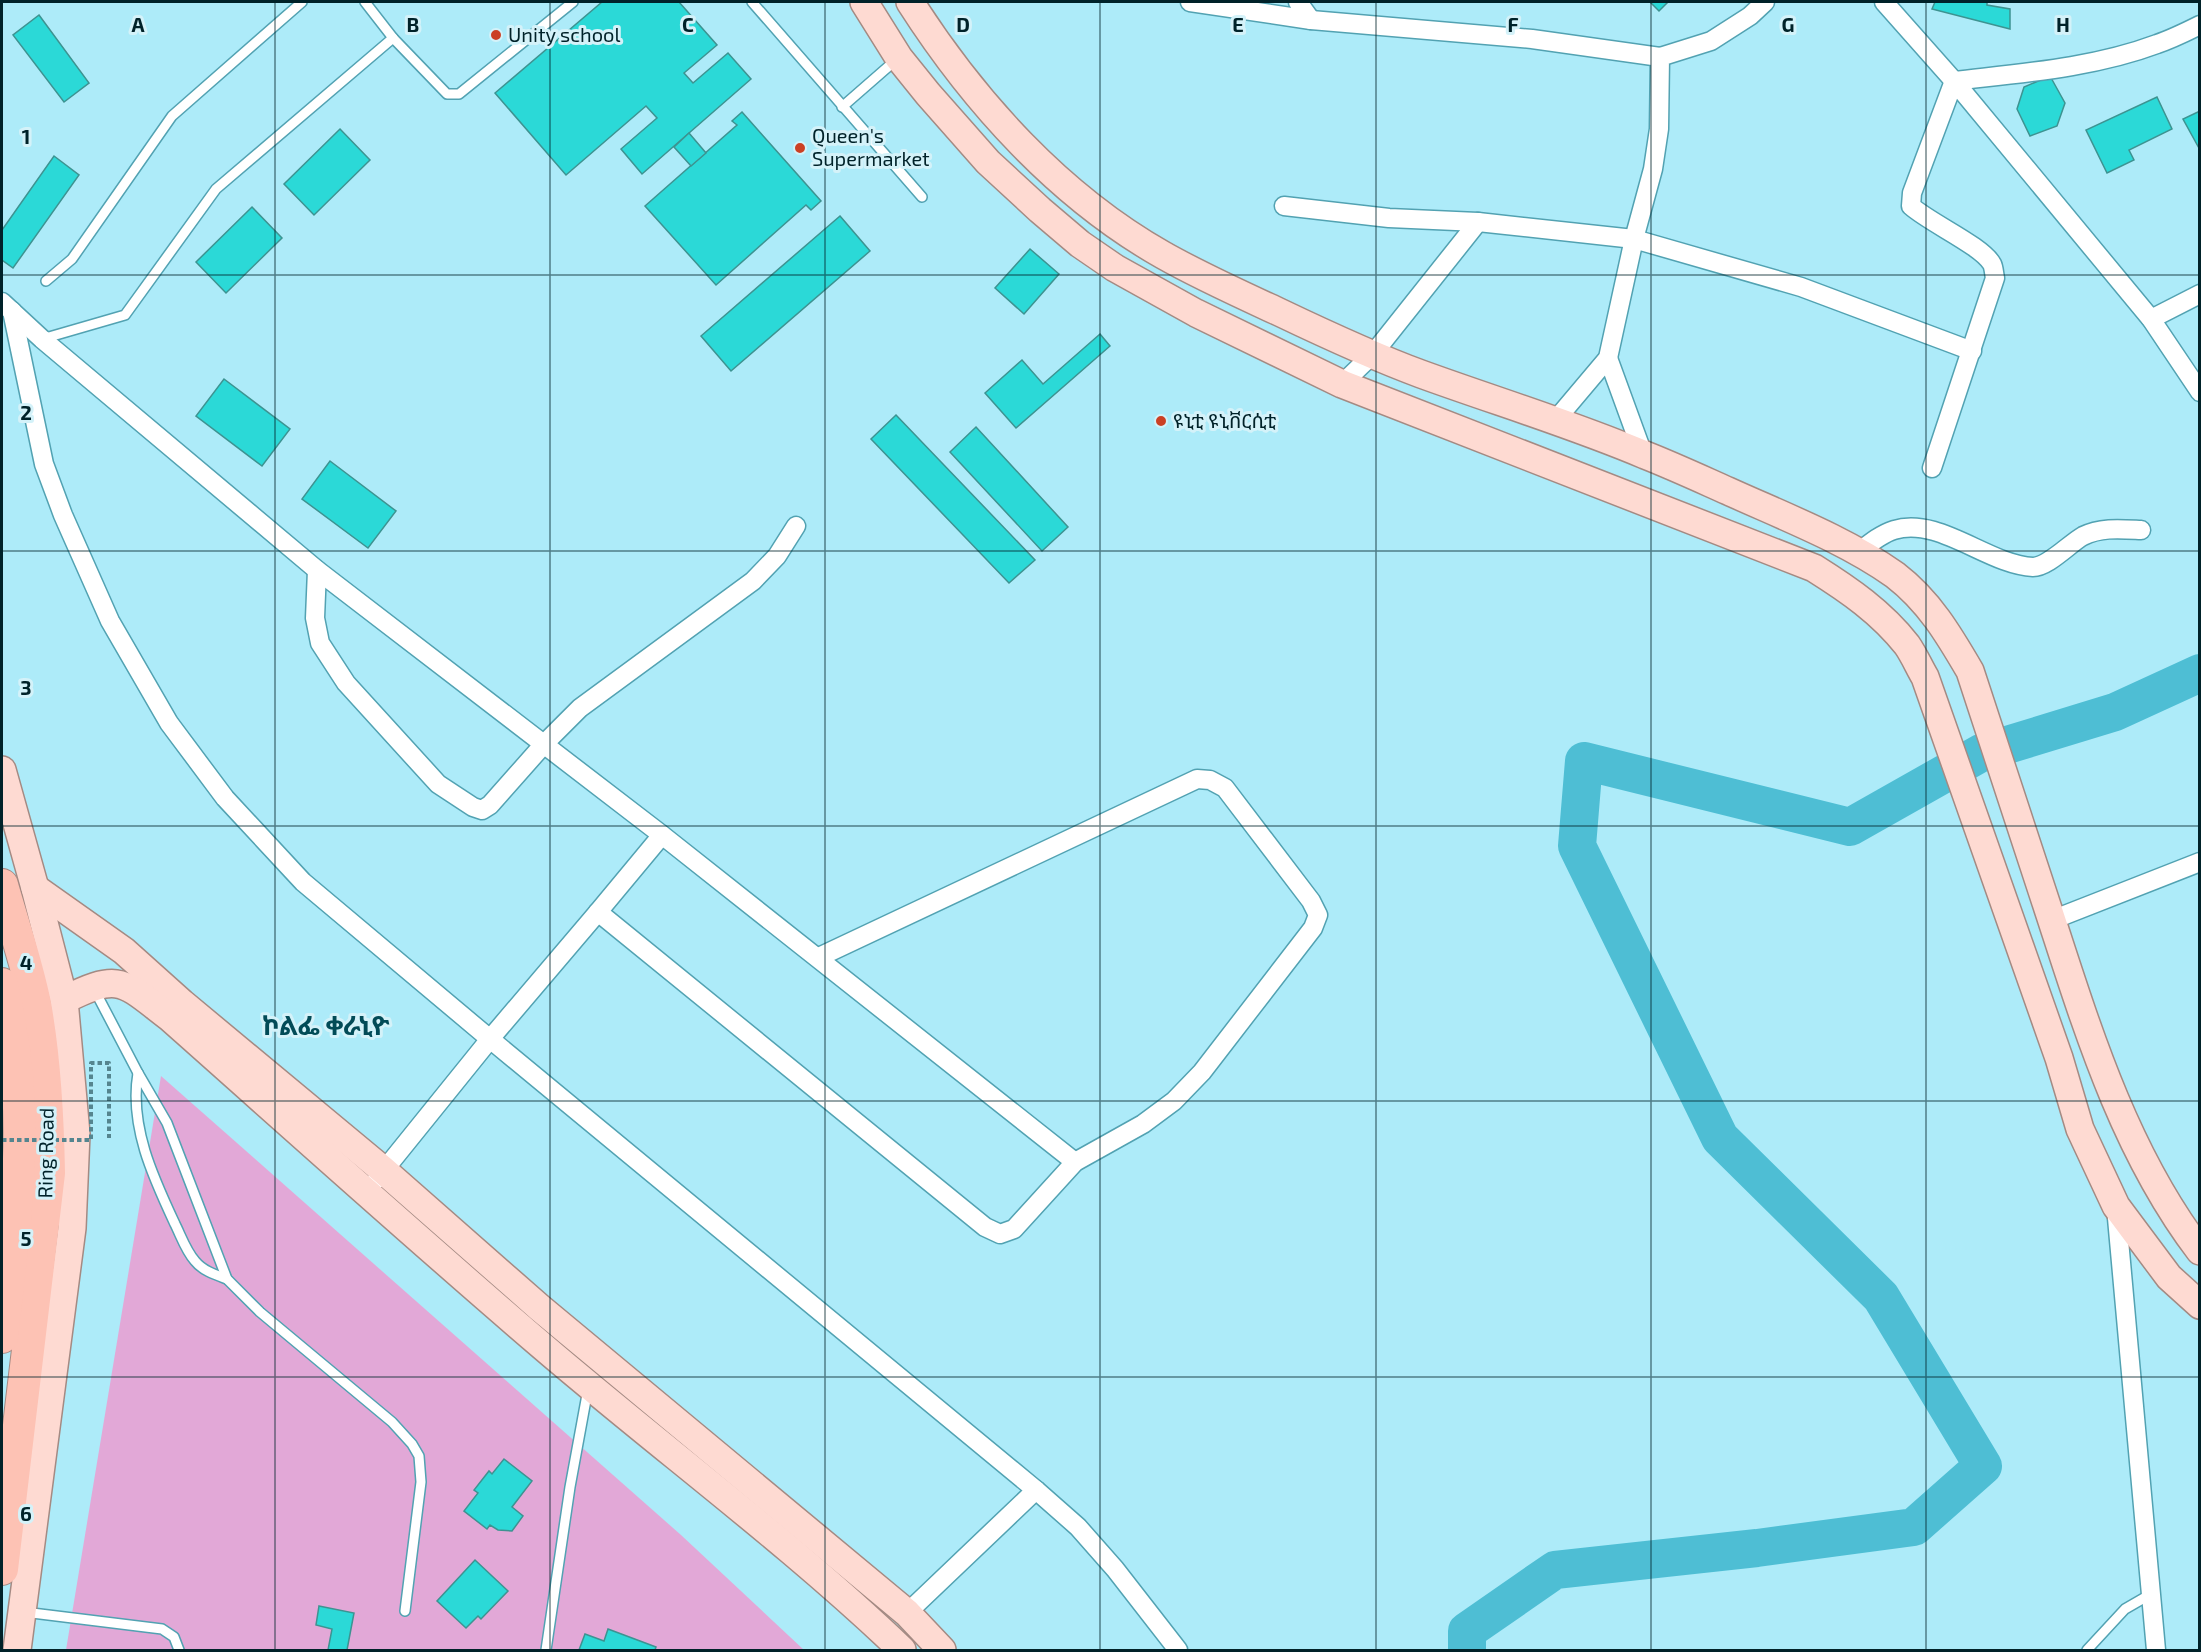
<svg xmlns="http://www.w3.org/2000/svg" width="2201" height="1652" viewBox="0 0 2201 1652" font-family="'Exo 2','Noto Sans Ethiopic',sans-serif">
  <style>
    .green { fill: #e2a8d7 }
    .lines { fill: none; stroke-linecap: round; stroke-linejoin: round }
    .river { stroke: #4ebed4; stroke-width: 38 }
    .building { fill: #2bd9d7; stroke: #3d9391; stroke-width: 1.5 }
    .lane-casing { stroke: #52a2b2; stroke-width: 12 }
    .street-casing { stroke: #52a2b2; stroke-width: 21 }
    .primary-casing { stroke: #a48a83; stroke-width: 30 }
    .highway-casing { stroke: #a48a83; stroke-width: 34 }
    .lane { stroke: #fff; stroke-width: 9 }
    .street { stroke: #fff; stroke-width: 18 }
    .primary { stroke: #fedad2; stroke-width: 27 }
    .highway { stroke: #fdc2b4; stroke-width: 32 }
    .path-bridge { stroke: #55858f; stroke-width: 4; stroke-dasharray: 4.5 3; stroke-linecap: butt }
    .grid { fill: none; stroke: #002229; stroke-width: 1.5; stroke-opacity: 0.55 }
    .poi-dot { fill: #cb4024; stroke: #d4f2f9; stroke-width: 2 }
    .labels { text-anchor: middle; stroke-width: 6; stroke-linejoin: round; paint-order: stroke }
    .poi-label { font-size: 20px; fill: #002229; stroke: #d4f2f9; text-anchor: start }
    .street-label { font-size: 20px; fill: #002229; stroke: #d4f2f9 }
    .district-label { font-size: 26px; font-weight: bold; fill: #024b57; stroke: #d4f2f9 }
    .grid-label { font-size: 20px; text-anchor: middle; font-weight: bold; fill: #002229; stroke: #d4f2f9; stroke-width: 6; stroke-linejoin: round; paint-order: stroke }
  </style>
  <rect width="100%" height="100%" fill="#adebf9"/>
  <path class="green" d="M161 1076 681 1535 804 1650H66Z"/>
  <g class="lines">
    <path class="river" d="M1467 1650V1631L1555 1570 1757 1548 1914 1527 1983 1466 1881 1297 1720 1138 1577 846 1584 761 1850 827 1981 753 2115 712 2200 673"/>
  </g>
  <g class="building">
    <path d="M602 2H679L717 45 684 73 693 83 728 53 751 79 642 174 621 149 657 118 646 106 566 175 495 93Z"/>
    <path d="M1650 2H1668L1659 11Z"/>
    <path d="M1935 2H1987V5L2010 9V29L1932 9Z"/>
    <path d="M39 15 89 83 64 102 13 35Z"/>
    <path d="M2050 76 2065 103 2057 126 2030 136 2017 109 2024 87Z"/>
    <path d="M2157 97 2172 129 2129 150 2134 160 2107 173 2086 130Z"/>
    <path d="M2200 111V150L2183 119Z"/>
    <path d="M742 112 821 201 811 210 806 205 716 285 645 206 737 125 732 121Z"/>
    <path d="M340 129 370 160 314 215 284 184Z"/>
    <path d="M689 133 706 153 691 166 674 147Z"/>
    <path d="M54 156 79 175 13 268 2 260V230Z"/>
    <path d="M252 207 282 238 226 293 196 262Z"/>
    <path d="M840 216 870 251 731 371 701 336Z"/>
    <path d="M1030 249 1059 274 1024 314 995 288Z"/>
    <path d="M1100 334 1110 346 1016 428 985 393 1022 360 1043 384Z"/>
    <path d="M224 379 290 429 262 466 196 416Z"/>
    <path d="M896 415 1035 560 1009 583 871 439Z"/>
    <path d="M976 427 1068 527 1042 551 950 452Z"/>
    <path d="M330 461 396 511 368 548 302 499Z"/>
    <path d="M504 1459 532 1481 512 1507 523 1516 512 1531 498 1530 490 1525 487 1529 464 1511 478 1493 474 1490 489 1471 492 1474Z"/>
    <path d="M475 1560 508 1591 481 1619 478 1616 466 1628 437 1601Z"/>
    <path d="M319 1606 354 1613 347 1650H328L332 1629 316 1625Z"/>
    <path d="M608 1629 656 1647 655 1650H579L585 1634 604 1641Z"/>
  </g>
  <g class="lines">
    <g class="lane-casing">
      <g id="lane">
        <path d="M365 2 393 38 447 94H459L573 2"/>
        <path d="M752 2 922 197"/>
        <path d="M842 107 897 59"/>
        <path d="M46 281 72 259 172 116 302 2"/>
        <path d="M42 339 125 315 216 189 393 38"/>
        <path d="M94 989 138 1073 167 1123 227 1279 260 1312 392 1422 412 1444 419 1456 421 1482 405 1611"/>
        <path d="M138 1073C129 1126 153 1177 175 1224 181 1236 186 1251 195 1261 203 1271 216 1275 227 1279"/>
        <path d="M24 1612 162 1629 174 1637 179 1650"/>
        <path d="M546 1650 570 1487 588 1389"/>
        <path d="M2087 1650 2125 1609 2151 1594"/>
      </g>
    </g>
    <g class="street-casing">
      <g id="street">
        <path d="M1190 2 1311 20 1532 39 1660 57"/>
        <path d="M1298 2 1311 20"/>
        <path d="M1884 2 1954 81 2151 319 2200 392"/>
        <path d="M1284 206 1389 218 1478 222 1634 239 1801 287 1972 351"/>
        <path d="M2 302 42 339 317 570 662 835 1075 1162"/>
        <path d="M12 311 44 464 63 515 110 621 169 723 225 798 303 882 490 1039 1036 1490 1078 1527 1115 1569 1178 1650"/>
        <path d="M2151 319 2200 294"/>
        <path d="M1608 358 1643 454"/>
        <path d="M1342 384 1373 354 1478 222"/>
        <path d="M1554 422 1608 358 1634 239 1653 169 1659 129 1660 57 1711 41 1750 16 1765 2"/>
        <path d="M1932 468 1995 278C1994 274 1994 268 1992 264 1982 246 1930 223 1911 206L1912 193 1954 81C2022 73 2093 68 2157 44 2172 39 2186 32 2200 25"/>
        <path d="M1859 552C1869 544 1881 534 1894 530 1939 516 1988 565 2033 567 2048 567 2069 544 2083 536 2101 527 2121 529 2141 530"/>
        <path d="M317 570 315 618 320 643 346 683 438 784 473 807 482 810 490 805 544 744 580 708 753 581 777 556 796 526"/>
        <path d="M598 912 985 1227 1000 1234 1014 1229 1075 1162 1143 1124 1174 1101 1202 1072 1313 928 1318 915 1311 901 1225 788 1210 780 1197 779 819 957"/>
        <path d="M2052 920 2200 862"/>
        <path d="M377 1179 490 1039 598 912 662 835"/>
        <path d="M2116 1207 2156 1650"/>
        <path d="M907 1613 1036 1490"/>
      </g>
    </g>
    <g class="primary-casing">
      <g id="primary">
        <path d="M864 2 899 58 928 94 988 162 1040 210 1080 244 1115 268 1196 313 1342 384 1814 568C1849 590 1881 612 1907 645 1914 655 1919 667 1925 677L2059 1058 2080 1129 2116 1206 2169 1277 2200 1305"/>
        <path d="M910 2C974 102 1059 196 1163 255 1200 276 1240 294 1279 312 1325 334 1372 356 1421 374 1495 401 1572 424 1645 455 1673 466 1701 479 1728 491 1783 516 1846 540 1895 575 1929 601 1949 635 1970 671 1997 754 2025 837 2052 921 2089 1035 2126 1154 2200 1251"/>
        <path d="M2 770 35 888 64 1000 76 1134 72 1228 17 1650"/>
        <path d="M35 888 124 951 182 1003 383 1170 540 1308 907 1613 942 1650"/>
        <path d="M64 1000C120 972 122 981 169 1017 293 1127 416 1238 541 1345 661 1448 788 1541 902 1650"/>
      </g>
    </g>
    <g class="highway-casing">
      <g id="highway">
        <path d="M2 885C13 924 27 964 35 1004 45 1059 48 1116 49 1173L2 1569"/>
        <path d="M2 984C9 1018 16 1053 18 1089 24 1170 11 1256 2 1337"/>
      </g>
    </g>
    <use href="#lane" class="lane"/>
    <use href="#street" class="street"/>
    <use href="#primary" class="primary"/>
    <use href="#highway" class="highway"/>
    <path class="path-bridge" d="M2 1140H91V1063H109V1138"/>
  </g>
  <path class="grid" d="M275 2V1650M550 2V1650M825 2V1650M1100 2V1650M1376 2V1650M1651 2V1650M1926 2V1650M2 275H2200M2 551H2200M2 826H2200M2 1101H2200M2 1377H2200"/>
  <g class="poi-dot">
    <circle cx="496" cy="35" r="6"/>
    <circle cx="800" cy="148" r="6"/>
    <circle cx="1161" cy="421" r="6"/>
  </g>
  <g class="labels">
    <g class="poi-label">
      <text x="508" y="42">Unity school</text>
      <text x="812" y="143">Queen's<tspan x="812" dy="23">Supermarket</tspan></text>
      <text x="1173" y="428">ዩኒቲ ዩኒቨርሲቲ</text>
    </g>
    <g class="street-label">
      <text transform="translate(46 1153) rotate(-89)" y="7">Ring Road</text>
    </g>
    <g class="district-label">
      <text x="326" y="1035">ኮልፌ ቀራኒዮ</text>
    </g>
  </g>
  <g class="grid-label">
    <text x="138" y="32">A</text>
    <text x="413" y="32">B</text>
    <text x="688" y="32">C</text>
    <text x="963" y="32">D</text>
    <text x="1238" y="32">E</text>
    <text x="1513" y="32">F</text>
    <text x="1788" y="32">G</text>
    <text x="2063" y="32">H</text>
    <text x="26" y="144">1</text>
    <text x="26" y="420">2</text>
    <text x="26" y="695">3</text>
    <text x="26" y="970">4</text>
    <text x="26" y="1246">5</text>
    <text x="26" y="1521">6</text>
  </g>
  <rect width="2201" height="1652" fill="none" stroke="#002229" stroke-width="6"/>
</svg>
